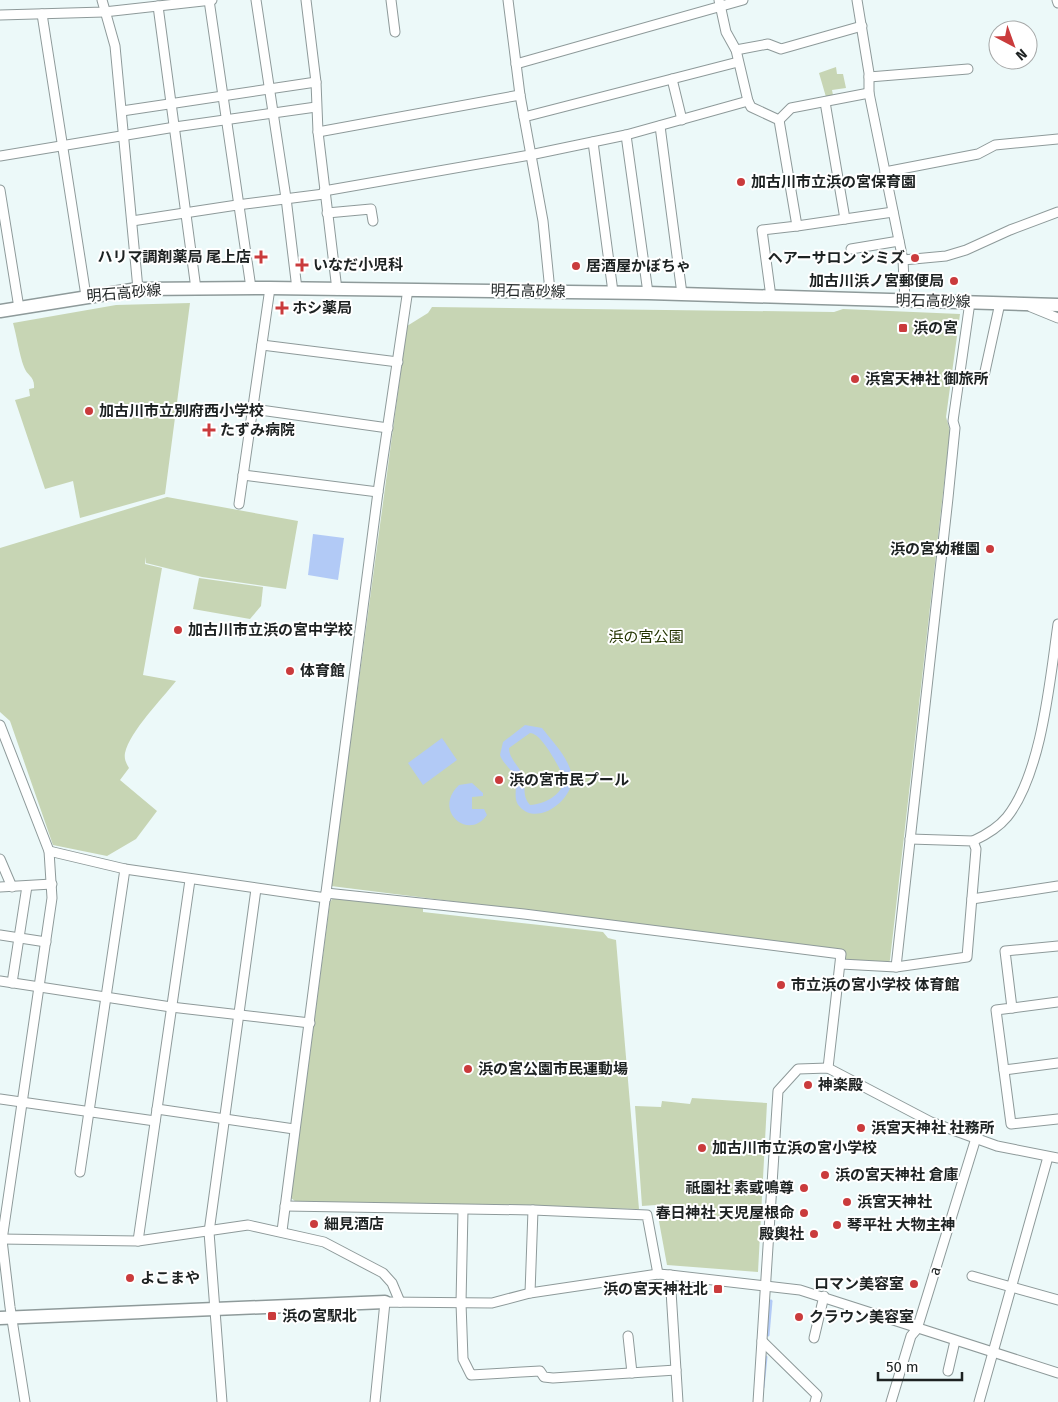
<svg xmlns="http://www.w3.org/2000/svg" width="1058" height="1402" viewBox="0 0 1058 1402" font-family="'Fira Sans','Noto Sans JP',sans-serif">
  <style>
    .green { fill: #c7d5b4 }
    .water { fill: #b2caf6; fill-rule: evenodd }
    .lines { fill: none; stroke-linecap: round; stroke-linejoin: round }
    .stream { stroke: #b2caf6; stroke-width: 3 }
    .street-casing { stroke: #8e9a9a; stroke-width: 11 }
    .secondary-casing { stroke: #8e9a9a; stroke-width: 15 }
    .street { stroke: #fff; stroke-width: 9 }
    .secondary { stroke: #fff; stroke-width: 12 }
    .poi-dot { fill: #ca3b3c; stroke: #fff; stroke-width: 2 }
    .labels { text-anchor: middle; stroke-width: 4; stroke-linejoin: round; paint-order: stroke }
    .poi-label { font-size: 15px; font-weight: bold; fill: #1d2222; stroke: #fff; text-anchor: start }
    .street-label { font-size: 15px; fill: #1d2222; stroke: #fff }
    .park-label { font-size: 15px; fill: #233400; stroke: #fff }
  </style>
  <rect width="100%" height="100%" fill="#ecf9f9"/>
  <g class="green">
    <path d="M836 67 837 74H843L846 88 832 90 833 95 826 97 819 73Z"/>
    <path d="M190 303 165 494 80 518 73 481 45 489 15 400 30 396 29 389 34 388C35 376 27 376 24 367 19 354 17 337 13 323L116 305Z"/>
    <path d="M432 307 834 312 843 309 960 314 946 417 950 431 890 960 888 964 851 963 832 949 331 886 407 326 428 313Z"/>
    <path d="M167 497 298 521 286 589 202 577 146 563V557L145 564 162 568 143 675 176 681C162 699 130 731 125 753 124 759 126 763 129 768L120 780 157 811 136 839 107 856 53 845 10 721 0 712V548Z"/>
    <path d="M199 578 263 587 261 606 250 619 193 609Z"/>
    <path d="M334 897 423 907V912L603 932 608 938 616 940 639 1209 296 1202 291 1198 330 902Z"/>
    <path d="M692 1098 767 1103 758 1272 667 1265 656 1205 642 1206 635 1106 661 1107 662 1101 690 1104Z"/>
  </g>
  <g class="water">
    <path d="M313 534 344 538 338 580 308 575Z"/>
    <path d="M525 725 542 728C552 741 570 759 572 777 574 799 538 827 520 807 512 799 518 788 515 778 512 769 503 764 500 755L503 742ZM530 733C542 733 560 769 565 780 561 795 546 804 530 805 521 795 527 785 522 774 518 765 509 758 509 748Z"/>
    <path d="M442 738 457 760 423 785 408 763Z"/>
    <path d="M472 783 483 793V796L472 797V809H484L487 815C468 842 432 810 459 785Z"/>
  </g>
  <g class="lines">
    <g class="stream">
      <path d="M768 1335 771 1301"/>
      <path d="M763 1387 766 1357"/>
    </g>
    <g class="street-casing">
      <g id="street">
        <path d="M102 0 115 46 138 289"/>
        <path d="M209 0 251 288"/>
        <path d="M256 0 286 198 297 289"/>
        <path d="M306 0 316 82 318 132 337 290"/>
        <path d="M391 0 395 32"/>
        <path d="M508 0 520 95 543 221 550 291"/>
        <path d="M719 0 726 32 736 50 748 101 751 107 779 120 797 226 762 230 771 297"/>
        <path d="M857 0 869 73V93L903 260 905 301"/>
        <path d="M1057 0 1058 3"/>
        <path d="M158 6 196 289"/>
        <path d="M42 14 86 296"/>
        <path d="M0 15 104 12 212 0"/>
        <path d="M736 50 768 44 781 49 862 26"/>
        <path d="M516 64 743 0"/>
        <path d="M869 77 968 69"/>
        <path d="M672 79 682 120"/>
        <path d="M825 102 845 219"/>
        <path d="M122 111 316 82"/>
        <path d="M524 117 738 62"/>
        <path d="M779 120 791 108 869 93"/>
        <path d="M660 126 682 294"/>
        <path d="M318 132 520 95"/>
        <path d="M626 135 648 293"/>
        <path d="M593 142 613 292"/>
        <path d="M0 156 175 127 316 107"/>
        <path d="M885 172 978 154 995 145 1058 139"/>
        <path d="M0 190 19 308"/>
        <path d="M324 191 530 155 626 135 748 101"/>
        <path d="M327 213 371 209 373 221"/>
        <path d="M132 221 237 205 324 194"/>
        <path d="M797 226 893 212"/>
        <path d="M851 249 899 241"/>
        <path d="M903 260 946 256 966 250 1010 230 1058 212"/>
        <path d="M1031 307 1058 318"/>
        <path d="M262 345 398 362"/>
        <path d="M984 376 1000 303"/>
        <path d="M253 409 388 428"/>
        <path d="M243 475 378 492"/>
        <path d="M239 504 270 288"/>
        <path d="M0 725 49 851 52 898 2 1240 10 1307 25 1402"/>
        <path d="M973 841C986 835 998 828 1007 817 1042 773 1050 679 1058 624"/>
        <path d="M49 851 125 869 326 898"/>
        <path d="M0 859 12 887"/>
        <path d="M0 887 52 884"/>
        <path d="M326 893 524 914 841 954 828 1068"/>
        <path d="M972 899 1058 886"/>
        <path d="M0 935 46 942"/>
        <path d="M1058 946 1005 951 1012 1008 996 1010 1011 1124 1058 1119"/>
        <path d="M841 964 896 967 948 498 955 428 953 421 970 302"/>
        <path d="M896 967 967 957 976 849 973 841 910 839"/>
        <path d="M0 981 171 1007 310 1023"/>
        <path d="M12 983 27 886"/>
        <path d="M1012 1008 1058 1002"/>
        <path d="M1004 1070 1058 1063"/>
        <path d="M0 1099 155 1121"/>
        <path d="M157 1109 294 1129"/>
        <path d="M80 1172 125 869"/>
        <path d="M285 1206 533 1210 647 1215 658 1274"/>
        <path d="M463 1210 461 1303 463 1359 471 1375 540 1371 544 1377 553 1378 676 1370"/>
        <path d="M282 1231 378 492 408 289"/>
        <path d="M0 1239 138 1241 248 1225 324 1242 383 1273 392 1283 400 1302"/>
        <path d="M138 1241 190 880"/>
        <path d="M670 1275 678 1402"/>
        <path d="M972 1276 1058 1300"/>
        <path d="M530 1293 533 1210"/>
        <path d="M628 1336 632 1373"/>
        <path d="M814 1338 824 1296"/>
        <path d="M762 1341 817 1395 815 1402"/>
        <path d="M948 1371 955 1341"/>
        <path d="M222 1402 209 1232 256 889"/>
        <path d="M375 1402 385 1302 492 1303 530 1293 658 1274 670 1275 800 1290 1058 1373"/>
        <path d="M758 1402 778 1091 798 1069 828 1068 931 1122 997 1146 1058 1158"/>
        <path d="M891 1402 911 1336 917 1329 976 1138"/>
        <path d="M979 1402 1048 1157"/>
      </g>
    </g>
    <g class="secondary-casing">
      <g id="secondary">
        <path d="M0 311 138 289 270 288 648 293 1058 305"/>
        <path d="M0 1318 385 1302"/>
      </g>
    </g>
    <use href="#street" class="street"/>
    <use href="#secondary" class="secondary"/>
  </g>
  <g class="poi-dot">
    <circle cx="741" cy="182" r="5"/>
    <path d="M258.5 249.5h5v5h5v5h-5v5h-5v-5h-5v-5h5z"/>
    <circle cx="915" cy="258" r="5"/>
    <path d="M299.5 257.5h5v5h5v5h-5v5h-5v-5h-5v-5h5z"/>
    <circle cx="576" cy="266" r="5"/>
    <circle cx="954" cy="281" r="5"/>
    <path d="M279.5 300.5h5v5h5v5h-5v5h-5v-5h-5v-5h5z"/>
    <rect x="898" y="323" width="10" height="10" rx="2.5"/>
    <circle cx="855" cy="379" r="5"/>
    <circle cx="89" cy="411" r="5"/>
    <path d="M206.5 422.5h5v5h5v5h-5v5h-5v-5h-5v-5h5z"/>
    <circle cx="990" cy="549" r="5"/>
    <circle cx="178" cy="630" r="5"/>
    <circle cx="290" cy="671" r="5"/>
    <circle cx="499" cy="780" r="5"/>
    <circle cx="781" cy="985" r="5"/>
    <circle cx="468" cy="1069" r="5"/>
    <circle cx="808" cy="1085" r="5"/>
    <circle cx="861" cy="1128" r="5"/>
    <circle cx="702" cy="1148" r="5"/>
    <circle cx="825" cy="1175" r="5"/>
    <circle cx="804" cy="1188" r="5"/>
    <circle cx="847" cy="1202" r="5"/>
    <circle cx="804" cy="1213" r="5"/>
    <circle cx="314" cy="1224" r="5"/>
    <circle cx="837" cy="1225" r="5"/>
    <circle cx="814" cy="1234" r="5"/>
    <circle cx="130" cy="1278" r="5"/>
    <circle cx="914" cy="1284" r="5"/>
    <rect x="713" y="1284" width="10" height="10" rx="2.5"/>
    <rect x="267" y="1311" width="10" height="10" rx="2.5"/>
    <circle cx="799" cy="1317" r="5"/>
  </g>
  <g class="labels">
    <g class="poi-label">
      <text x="751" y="187">加古川市立浜の宮保育園</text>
      <text x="251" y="262" text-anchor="end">ハリマ調剤薬局 尾上店</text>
      <text x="905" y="263" text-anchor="end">ヘアーサロン シミズ</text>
      <text x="313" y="270">いなだ小児科</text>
      <text x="586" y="271">居酒屋かぼちゃ</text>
      <text x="944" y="286" text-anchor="end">加古川浜ノ宮郵便局</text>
      <text x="292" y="313">ホシ薬局</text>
      <text x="913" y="333">浜の宮</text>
      <text x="865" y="384">浜宮天神社 御旅所</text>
      <text x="99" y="416">加古川市立別府西小学校</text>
      <text x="220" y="435">たずみ病院</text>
      <text x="980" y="554" text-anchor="end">浜の宮幼稚園</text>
      <text x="188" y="635">加古川市立浜の宮中学校</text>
      <text x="300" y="676">体育館</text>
      <text x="509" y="785">浜の宮市民プール</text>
      <text x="791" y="990">市立浜の宮小学校 体育館</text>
      <text x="478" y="1074">浜の宮公園市民運動場</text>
      <text x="818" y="1090">神楽殿</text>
      <text x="871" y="1133">浜宮天神社 社務所</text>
      <text x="712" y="1153">加古川市立浜の宮小学校</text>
      <text x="835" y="1180">浜の宮天神社 倉庫</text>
      <text x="794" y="1193" text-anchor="end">祇園社 素戜鳴尊</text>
      <text x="857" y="1207">浜宮天神社</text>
      <text x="794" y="1218" text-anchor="end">春日神社 天児屋根命</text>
      <text x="324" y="1229">細見酒店</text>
      <text x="847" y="1230">琴平社 大物主神</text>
      <text x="804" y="1239" text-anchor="end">殿輿社</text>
      <text x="140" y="1283">よこまや</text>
      <text x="904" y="1289" text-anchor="end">ロマン美容室</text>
      <text x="708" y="1294" text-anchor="end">浜の宮天神社北</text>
      <text x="282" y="1321">浜の宮駅北</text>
      <text x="809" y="1322">クラウン美容室</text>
    </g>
    <g class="street-label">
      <text transform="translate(528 291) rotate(1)" y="5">明石高砂線</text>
      <text transform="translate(124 293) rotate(-5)" y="5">明石高砂線</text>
      <text transform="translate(933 301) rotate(1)" y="5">明石高砂線</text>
      <text transform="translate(935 1271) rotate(-73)" y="5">a</text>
    </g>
    <g class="park-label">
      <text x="646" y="642">浜の宮公園</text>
    </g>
  </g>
  <g transform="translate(1013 45) rotate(139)"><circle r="24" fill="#ffffff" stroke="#a5a7a7"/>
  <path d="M0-4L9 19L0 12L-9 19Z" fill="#ca3b3c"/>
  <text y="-8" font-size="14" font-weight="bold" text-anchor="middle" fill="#1d2222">N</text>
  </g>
  <path d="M878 1372v8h84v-8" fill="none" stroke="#1d2222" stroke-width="2.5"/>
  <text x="886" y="1372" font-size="15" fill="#1d2222" stroke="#ffffff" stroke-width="4" paint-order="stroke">50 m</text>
</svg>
